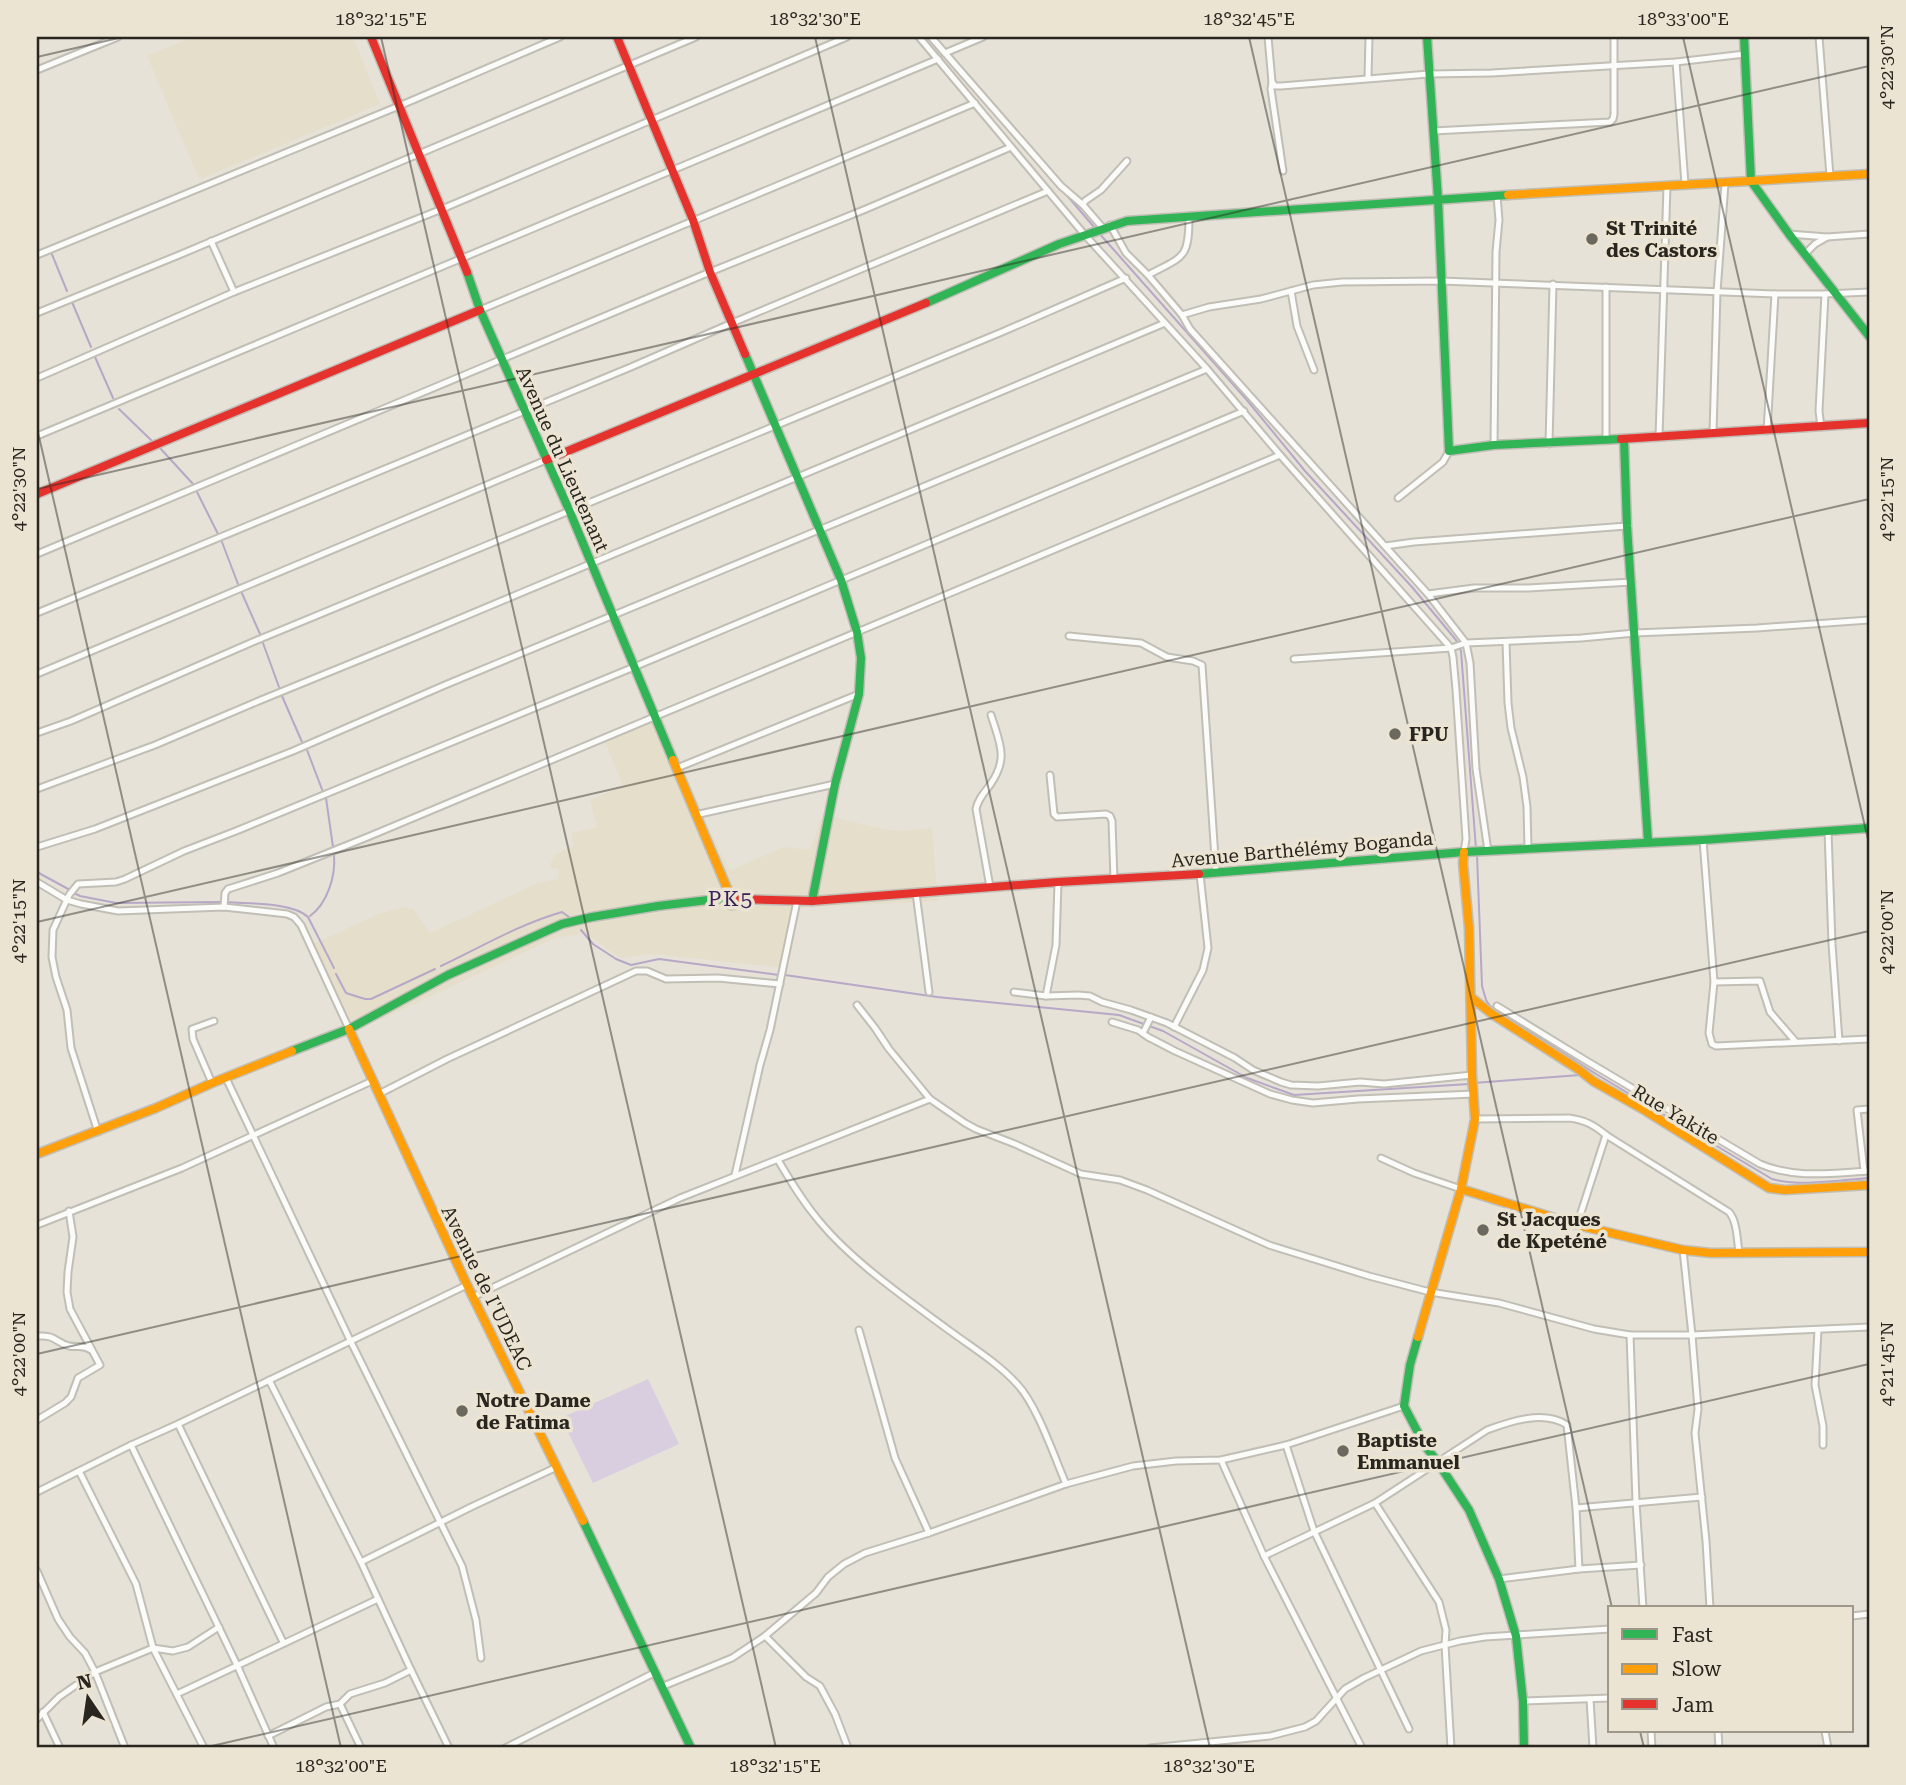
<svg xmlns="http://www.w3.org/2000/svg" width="1906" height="1785" viewBox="0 0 1906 1785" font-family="'Roboto Serif',serif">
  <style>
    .built { fill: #e5decb }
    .pitch { fill: #d8cee0 }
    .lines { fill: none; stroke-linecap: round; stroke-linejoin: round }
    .stream { stroke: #b6a8c6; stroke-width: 2 }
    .street-casing { stroke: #c1beb6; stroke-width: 9 }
    .fast-casing { stroke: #c1beb6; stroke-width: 11 }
    .slow-casing { stroke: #c1beb6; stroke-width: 11 }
    .jam-casing { stroke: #c1beb6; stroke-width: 11 }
    .street { stroke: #fbfbf9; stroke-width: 5 }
    .fast { stroke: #30b455; stroke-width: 8 }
    .slow { stroke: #ff9f0a; stroke-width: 8 }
    .jam { stroke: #e5322d; stroke-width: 8 }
    .ticks { fill: none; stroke: #29261f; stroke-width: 2; stroke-opacity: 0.45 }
    .poi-dot { fill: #6b6860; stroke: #ece4d2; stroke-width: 2.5 }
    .labels { text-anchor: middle; stroke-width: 7; stroke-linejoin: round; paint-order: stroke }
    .poi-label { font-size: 19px; font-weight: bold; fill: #29261f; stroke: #ece4d2; text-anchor: start }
    .street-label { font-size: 19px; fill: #29261f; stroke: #ece4d2 }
    .neighbourhood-label { font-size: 21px; letter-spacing: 2px; fill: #3b215a; stroke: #ece4d2 }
    .neatline { fill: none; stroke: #29261f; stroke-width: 2.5 }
    .ticks-label { font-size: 18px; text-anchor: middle; fill: #29261f }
  </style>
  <rect width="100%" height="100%" fill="#e6e2d8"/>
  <g class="built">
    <path d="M193 37H324L325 38 353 37 380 104 203 178 198 177 147 56Z"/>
    <path d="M660 712 707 824 730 871 783 847 810 850 823 814 868 826 898 831 932 828 938 901 800 908 786 968 653 954 620 958 585 933 555 938 382 1019H347L309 946 376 915 403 907 413 909 430 933 538 883 558 879 559 869 549 868 554 855 573 847 572 833 597 827 590 800 623 786 602 735Z"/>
  </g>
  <path class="pitch" d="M648 1379 679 1444 593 1483 561 1418Z"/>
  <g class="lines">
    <g class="stream">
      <path d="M1064 192 1094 227"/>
      <path d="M1098 232 1246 399 1305 471 1412 587 1456 640 1461 651 1476 849"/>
      <path d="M51 252 67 291"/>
      <path d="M72 302 91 347"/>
      <path d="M95 357 113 398"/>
      <path d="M119 409 152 441"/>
      <path d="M160 448 193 484"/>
      <path d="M197 492 218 534"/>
      <path d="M222 542 238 584"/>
      <path d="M241 591 260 634"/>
      <path d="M263 643 279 687"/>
      <path d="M282 696 302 742"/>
      <path d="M307 750 323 792"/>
      <path d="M326 798 333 847"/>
      <path d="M1477 855 1482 986 1486 1000 1490 1006 1596 1074 1772 1179C1801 1187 1840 1180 1869 1178"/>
      <path d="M37 872 70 890"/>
      <path d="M74 893 80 896 116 903 221 902"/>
      <path d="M227 902C248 904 293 902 308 917L334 968"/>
      <path d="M310 916C327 904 336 876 334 855"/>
      <path d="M581 930 593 944 616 959 631 965 659 959 779 975"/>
      <path d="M441 966C481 947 520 924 562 912L569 917"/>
      <path d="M336 974 346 993 365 999H371L435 969"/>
      <path d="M785 975 937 997 1119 1015 1163 1031 1247 1078 1294 1095 1469 1084"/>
      <path d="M1474 1083 1580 1075"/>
    </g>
    <g class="street-casing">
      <g id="street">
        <path d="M919 37 1084 234 1207 369 1280 455 1451 648 1453 657 1456 690 1466 839 1464 852"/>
        <path d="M931 37 1061 186 1083 205"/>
        <path d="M1268 37 1272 82 1275 86H1281L1429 74 1492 73 1676 62 1745 54"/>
        <path d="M1819 37 1830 176"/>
        <path d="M945 53 983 37"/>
        <path d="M1676 62 1685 184"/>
        <path d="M37 70 118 37"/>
        <path d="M1368 78 1369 37"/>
        <path d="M1272 82 1271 89 1283 171"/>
        <path d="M1433 131 1610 122 1613 119 1614 114V37"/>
        <path d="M1110 225 1126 253 1148 275 1182 315 1190 329 1428 594 1466 643 1470 663 1476 769 1488 851"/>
        <path d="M1102 227 1083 205 1085 201 1101 190 1127 161"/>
        <path d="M1789 234 1827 237 1869 234"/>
        <path d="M211 241 234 292"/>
        <path d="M1805 254 1815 244 1827 237"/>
        <path d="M37 255 399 106 560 37"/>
        <path d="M1148 275C1184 256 1189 259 1189 216"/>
        <path d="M1291 291 1297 326 1314 370"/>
        <path d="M480 310 975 103"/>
        <path d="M37 313 179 255 696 37"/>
        <path d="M1182 315 1209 307 1261 299 1313 285 1342 282 1441 281 1775 294H1825L1869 292"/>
        <path d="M37 378 234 292 442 209 847 37"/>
        <path d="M1821 427 1819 411 1825 294"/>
        <path d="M1767 431 1775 294"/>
        <path d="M1713 433 1717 292 1725 183"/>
        <path d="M37 436 938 59"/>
        <path d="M1659 437 1667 186"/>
        <path d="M1606 440V287"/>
        <path d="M1549 444 1553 284"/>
        <path d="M1494 445 1496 252 1499 220 1497 196"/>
        <path d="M1398 498 1443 462 1449 451"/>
        <path d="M1385 546 1414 542 1627 526"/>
        <path d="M37 554 710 272 866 209 1011 147"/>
        <path d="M1428 594 1474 588H1528L1632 582"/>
        <path d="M37 613 631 367 732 323 1048 191"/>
        <path d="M1069 636 1141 643 1167 657 1193 661 1202 665 1216 873"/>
        <path d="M1506 642 1508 703 1511 728 1523 777 1527 807 1528 849"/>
        <path d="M1294 659 1451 648 1466 643 1581 638 1635 633 1757 628 1869 620"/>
        <path d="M37 674 546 460"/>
        <path d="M37 733 71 721 255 641 1002 332 1126 278"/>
        <path d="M677 768 859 694"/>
        <path d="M1050 775 1054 814 1057 817 1106 814 1110 816 1112 821 1114 879"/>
        <path d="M37 789 155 745 261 700 418 636 1165 323"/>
        <path d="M695 815 835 784"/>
        <path d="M1828 831 1832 944 1839 1041"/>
        <path d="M1703 840 1714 982 1709 1033 1712 1044 1716 1046 1869 1039"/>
        <path d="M37 847 95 829 293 751 445 685 1207 369"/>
        <path d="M37 882 67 900 81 904 118 911 224 907 287 914 294 917 301 925 349 1029"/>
        <path d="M990 887 976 809C978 799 984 793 990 785 1009 758 1000 744 991 715"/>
        <path d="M916 893 929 992"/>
        <path d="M224 907 225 893 228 889 278 873 370 836 1280 455"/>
        <path d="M1714 982 1760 981 1770 1012 1795 1041"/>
        <path d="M1014 992 1046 996 1078 995 1090 996 1102 1002 1131 1010 1167 1023 1235 1058 1253 1070 1281 1082 1291 1085 1318 1086 1360 1082 1384 1084 1472 1075"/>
        <path d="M1046 996 1056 945 1058 882"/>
        <path d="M857 1005 875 1028 889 1049 930 1099 965 1123 976 1129 1015 1144 1081 1174 1120 1180 1147 1190 1269 1245 1369 1276 1430 1292 1499 1303 1594 1329 1630 1335H1692L1869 1327"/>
        <path d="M1497 1006 1585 1060 1760 1164C1795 1179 1832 1173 1869 1171"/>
        <path d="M1112 1022 1138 1030 1148 1037 1175 1051 1270 1094 1292 1100 1313 1103 1358 1099 1474 1094"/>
        <path d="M1174 1027 1203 970 1208 948 1200 874"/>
        <path d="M1143 1033 1151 1017"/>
        <path d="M226 1078 350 1340 462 1566 476 1620 481 1658"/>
        <path d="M212 1083 193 1039 192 1029 214 1021"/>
        <path d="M379 1094 447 1059 636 971H647L666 979 718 978 780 984"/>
        <path d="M1475 1119 1569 1118C1585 1120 1594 1125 1606 1135L1729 1212C1737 1221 1737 1239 1739 1252"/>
        <path d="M98 1132 71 1048 67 1010 56 977 52 957 53 930 69 895 78 884 116 882 125 879 184 851 236 831 634 667 1244 411"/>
        <path d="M1381 1158 1414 1173 1461 1189"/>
        <path d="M778 1160C791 1182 803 1202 820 1222 853 1262 908 1300 950 1331 973 1348 998 1363 1017 1384 1037 1405 1054 1456 1066 1484"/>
        <path d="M1864 1171 1857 1110 1869 1109"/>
        <path d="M735 1175 760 1065 770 1030 797 901"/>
        <path d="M37 1225 182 1168 372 1081"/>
        <path d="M1577 1225 1606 1135"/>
        <path d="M1683 1250 1692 1335 1698 1409 1695 1433 1706 1541 1710 1608"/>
        <path d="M473 1297 680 1198 930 1099"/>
        <path d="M859 1330 895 1458 929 1533"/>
        <path d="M1818 1330 1815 1385 1823 1426V1445"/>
        <path d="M1630 1335 1636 1502 1643 1608"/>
        <path d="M37 1336C57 1335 54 1342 69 1346 78 1348 82 1344 91 1350"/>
        <path d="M269 1380 361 1562 411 1670 449 1748"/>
        <path d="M37 1420 65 1403 71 1397 78 1378 100 1365 70 1309 67 1292 68 1272 73 1237 69 1211"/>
        <path d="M178 1424 283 1642"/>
        <path d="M131 1445 237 1665 274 1748"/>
        <path d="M1286 1445 1314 1531 1409 1729"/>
        <path d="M1221 1460 1264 1556 1362 1748"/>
        <path d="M79 1471 136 1584 153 1648 204 1748"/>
        <path d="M37 1492 131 1445 178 1424 467 1285"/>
        <path d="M1375 1503 1439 1602 1446 1630 1445 1645 1451 1748"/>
        <path d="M1576 1508 1702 1497"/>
        <path d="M1264 1556 1375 1503 1487 1430C1511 1421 1544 1410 1567 1425L1576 1508 1579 1569"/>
        <path d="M361 1562 471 1507 557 1467"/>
        <path d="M37 1571 58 1619 70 1637 85 1653 95 1672 125 1748"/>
        <path d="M1499 1579 1579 1569 1641 1565"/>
        <path d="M1852 1616 1869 1614"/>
        <path d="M765 1636 806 1677 820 1686 835 1714 848 1748"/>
        <path d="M661 1687 732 1658 765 1636 816 1593 828 1577 844 1564 865 1553 929 1533 1066 1484 1133 1466 1176 1461 1221 1460 1286 1445 1404 1406"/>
        <path d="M177 1694 378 1599"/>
        <path d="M1590 1699 1593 1748"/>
        <path d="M1523 1701 1610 1698"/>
        <path d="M340 1704 361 1748"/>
        <path d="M43 1712 60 1748"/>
        <path d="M37 1719 59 1697 95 1672 153 1648 173 1651 188 1647 219 1627"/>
        <path d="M1651 1731 1652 1748"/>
        <path d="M1718 1731 1719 1748"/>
        <path d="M1825 1731 1828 1748"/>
        <path d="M268 1736 326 1707 340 1704 350 1694 385 1683 411 1670"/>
        <path d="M505 1748 654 1673"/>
        <path d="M1150 1748 1270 1736 1305 1727 1316 1721 1345 1689 1364 1678 1421 1651 1460 1641 1485 1637 1610 1629"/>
      </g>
    </g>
    <g class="fast-casing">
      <g id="fast">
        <path d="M1427 37 1438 199 1449 451 1494 445 1621 439"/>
        <path d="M1744 37 1751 181 1789 234 1869 336"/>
        <path d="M467 272 480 310 570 512 673 760"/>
        <path d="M926 303 1059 244 1127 221 1508 195"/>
        <path d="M745 354 841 580 857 632 861 658 859 694 835 784 812 901"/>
        <path d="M1624 439 1627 526 1648 842"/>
        <path d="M1199 874 1464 852 1703 840 1869 828"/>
        <circle cx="732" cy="899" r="6"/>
        <path d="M292 1051 349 1029 448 975 562 924 592 917 658 906 725 898"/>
        <path d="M1418 1337 1410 1365 1404 1406 1425 1446 1437 1461 1469 1510 1499 1579 1516 1636 1523 1701 1524 1748"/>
        <path d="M583 1521 691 1748"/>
      </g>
    </g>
    <g class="slow-casing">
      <g id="slow">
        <path d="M1508 195 1869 174"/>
        <path d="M673 760 729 893"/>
        <path d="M1472 998 1492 1014 1578 1069 1593 1081 1646 1111 1769 1188 1785 1190 1869 1185"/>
        <path d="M349 1029 467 1285 583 1521"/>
        <path d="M37 1154 156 1108 212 1083 292 1051"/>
        <path d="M1461 1189 1577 1225 1683 1250 1711 1253 1869 1252"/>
        <path d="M1418 1337 1461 1189 1475 1119 1472 1075 1469 928 1463 863 1464 852"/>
      </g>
    </g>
    <g class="jam-casing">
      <g id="jam">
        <path d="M371 37 467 272"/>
        <path d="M617 37 693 220 710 272 745 354"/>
        <path d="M1621 439 1869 423"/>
        <path d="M546 460 926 303"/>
        <path d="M37 494 480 310"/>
        <path d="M738 899 812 901 1058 882 1199 874"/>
      </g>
    </g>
    <use href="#street" class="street"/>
    <use href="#fast" class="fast"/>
    <use href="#slow" class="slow"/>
    <use href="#jam" class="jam"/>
  </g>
  <path class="ticks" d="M381 37 776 1748M815 37 1210 1748M1249 37 1612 1608M1683 37 1869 844M37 57 123 37M37 428 341 1748M37 489 1869 66M37 922 1869 499M37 1354 1869 931M1640 1731 1644 1748M203 1748 1869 1364"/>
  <g class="poi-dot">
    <circle cx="1592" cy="239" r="7"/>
    <circle cx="1395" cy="734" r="7"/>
    <circle cx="1483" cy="1230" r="7"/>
    <circle cx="462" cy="1411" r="7"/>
    <circle cx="1343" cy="1451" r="7"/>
  </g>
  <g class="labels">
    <g class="poi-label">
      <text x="1606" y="235">St Trinité<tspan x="1606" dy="22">des Castors</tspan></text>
      <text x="1409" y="741">FPU</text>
      <text x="1497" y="1226">St Jacques<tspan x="1497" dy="22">de Kpeténé</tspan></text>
      <text x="476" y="1407">Notre Dame<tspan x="476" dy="22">de Fatima</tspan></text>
      <text x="1357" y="1447">Baptiste<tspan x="1357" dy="22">Emmanuel</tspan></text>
    </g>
    <g class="street-label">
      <text transform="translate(563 459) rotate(66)" y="7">Avenue du Lieutenant</text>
      <text transform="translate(1302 849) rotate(-5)" y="7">Avenue Barthélémy Boganda</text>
      <text transform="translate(1676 1114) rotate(31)" y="7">Rue Yakite</text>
      <text transform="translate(487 1288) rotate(64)" y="7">Avenue de I'UDEAC</text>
    </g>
    <g class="neighbourhood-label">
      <text x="731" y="906">PK5</text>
    </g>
  </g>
  <rect width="1906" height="1785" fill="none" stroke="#ece4d2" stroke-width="77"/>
  <rect x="1608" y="1606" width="245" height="126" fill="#ece4d2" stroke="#9e988a" stroke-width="2"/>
  <rect x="1622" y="1629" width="35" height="10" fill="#30b455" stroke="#9e988a" stroke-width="2"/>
  <text x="1672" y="1642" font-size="21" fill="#29261f">Fast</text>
  <rect x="1622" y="1664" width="35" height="10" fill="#ff9f0a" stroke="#9e988a" stroke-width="2"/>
  <text x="1672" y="1676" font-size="21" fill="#29261f">Slow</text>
  <rect x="1622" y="1699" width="35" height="10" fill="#e5322d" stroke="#9e988a" stroke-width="2"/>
  <text x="1672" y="1712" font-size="21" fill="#29261f">Jam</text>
  <g transform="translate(88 1698) rotate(347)" stroke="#ece4d2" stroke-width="5" paint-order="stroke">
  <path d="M0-5L12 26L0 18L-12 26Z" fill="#29261f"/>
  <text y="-10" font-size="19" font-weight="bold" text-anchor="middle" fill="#29261f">N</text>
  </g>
  <rect x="38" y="38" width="1830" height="1708" class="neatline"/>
  <g class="ticks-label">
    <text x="381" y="25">18°32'15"E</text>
    <text x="815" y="25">18°32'30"E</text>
    <text x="1249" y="25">18°32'45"E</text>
    <text x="1683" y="25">18°33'00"E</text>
    <text transform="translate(1887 67) rotate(-90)" y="6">4°22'30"N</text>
    <text transform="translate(19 489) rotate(-90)" y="6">4°22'30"N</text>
    <text transform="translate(1887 499) rotate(-90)" y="6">4°22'15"N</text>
    <text transform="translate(19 921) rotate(-90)" y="6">4°22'15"N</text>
    <text transform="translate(1887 932) rotate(-90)" y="6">4°22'00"N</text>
    <text transform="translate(19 1354) rotate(-90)" y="6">4°22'00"N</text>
    <text transform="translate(1887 1364) rotate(-90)" y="6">4°21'45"N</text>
    <text x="341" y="1772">18°32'00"E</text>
    <text x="775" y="1772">18°32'15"E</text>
    <text x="1209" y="1772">18°32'30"E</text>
  </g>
</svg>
